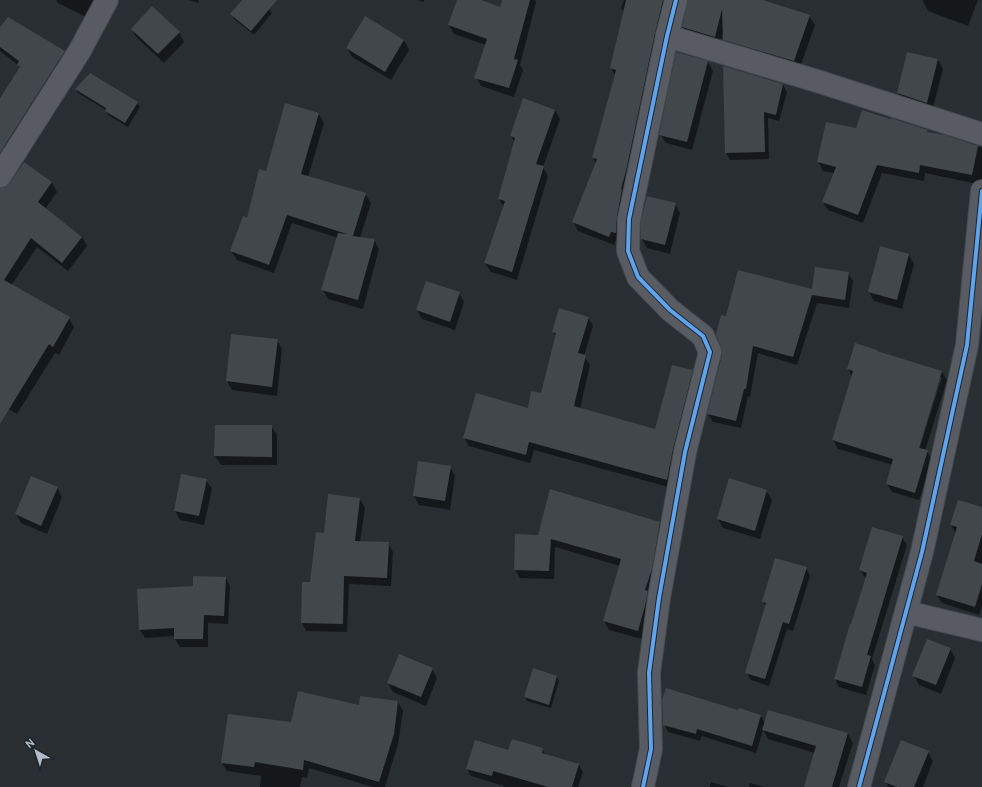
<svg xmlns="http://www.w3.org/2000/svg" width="982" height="787" viewBox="0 0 982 787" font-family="Overpass,sans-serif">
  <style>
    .shadow { fill: #0007; fill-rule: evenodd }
    .building { fill: #42474b }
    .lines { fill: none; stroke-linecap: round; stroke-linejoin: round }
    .street-casing { stroke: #464a4e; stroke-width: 24 }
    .street { stroke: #585c62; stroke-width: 22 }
    .cycleway-casing { stroke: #1d252d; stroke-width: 6 }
    .cycleway { stroke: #60a3ed; stroke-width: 4 }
  </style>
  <rect width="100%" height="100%" fill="#292e33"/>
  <g class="shadow">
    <path d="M56 0H104L92 20 58 3Z"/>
    <path d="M189 0H199L198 3Z"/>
    <path d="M244 0H258L269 9 272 13 254 35 234 19 232 14Z"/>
    <path d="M417 0H424V2Z"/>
    <path d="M458 0H478L501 8 503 0H535L536 2 520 65 523 70 514 97 481 86 476 77 486 45 454 34 449 25Z"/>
    <path d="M624 0H673L621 241 616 240 614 245 578 231 573 221 596 164 593 158 615 76 611 68 624 13 621 8Z"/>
    <path d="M689 0H747L809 16 815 25 799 70 729 49 724 39 723 33 720 46 688 36 683 27Z"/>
    <path d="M923 0H978L968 26 928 11 923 2Z"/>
    <path d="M365 18 404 40 409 50 391 80 352 57 347 48Z"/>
    <path d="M0 29 64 52 69 60 11 151 0 144V99L20 69 18 65 0 51Z"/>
    <path d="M132 29 179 32 184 42 164 63 137 38Z"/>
    <path d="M677 53 708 62 713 71 692 150 666 143 660 134Z"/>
    <path d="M908 53 938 60 943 69 932 112 903 102 898 93Z"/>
    <path d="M724 67 783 85 787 92 779 121 768 118 769 159 730 160 726 153Z"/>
    <path d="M76 89 137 103 140 107 128 127 108 115 106 110 78 93Z"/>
    <path d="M555 110 560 119 543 167 548 176 517 280 491 272 485 263 504 208 499 199 515 143 511 136Z"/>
    <path d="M319 114 324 123 308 177 365 194 371 203 360 238 374 240 379 249 363 309 328 299 323 290 338 238 292 223 274 273 237 260 231 251 248 219 267 172Z"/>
    <path d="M857 129 927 131 928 133 944 136 978 147H982V185L925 173 924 181 882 173 863 223 828 210 823 202 834 173 823 171 818 162Z"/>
    <path d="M24 164 52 183 57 192 45 209 82 237 87 246 68 271 37 247 11 286 69 318 74 327 59 355 55 353 17 414 0 404V225Z"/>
    <path d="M675 204 680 213 670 254 647 248 642 239Z"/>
    <path d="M909 255 914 264 902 309 874 301 869 292Z"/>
    <path d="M848 273 853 281 849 308 817 303 797 365 758 353 750 397 748 396 741 428 713 422 708 414 723 355 726 318 813 290Z"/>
    <path d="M459 293 464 302 455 330 422 319 417 310Z"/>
    <path d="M588 317 593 326 584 356 590 365 580 409 656 430 692 371 697 380 672 488 534 450 530 463 469 446 464 437 529 410 542 394 556 336 553 332Z"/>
    <path d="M277 340 282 349 277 396 232 390 227 381Z"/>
    <path d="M848 369 942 372 947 380 925 451H927L932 460 919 500 892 492 887 484 893 465 838 449 833 440 852 377ZM940 377H942L918 453 916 452Z"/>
    <path d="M271 426 277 435V465H221L215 456Z"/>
    <path d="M419 462 450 467 455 476 450 510 419 505 414 496Z"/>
    <path d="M206 480 212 489 204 525 180 520 175 511Z"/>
    <path d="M57 488 62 497 47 534 21 523 16 514Z"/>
    <path d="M766 490 772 500 760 539 723 528 718 519Z"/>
    <path d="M360 499 365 508 360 542 388 543 393 552 391 586 349 584 347 632 306 631 302 623 311 583 325 534Z"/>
    <path d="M982 508V606L979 615 942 603 937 595 956 534 951 525Z"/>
    <path d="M659 523 664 531 650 615 642 639 609 630 604 621 620 566 555 547 554 579 520 578 515 570 539 536Z"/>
    <path d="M902 537 907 545 872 659 875 665 866 695 839 687 835 679 866 579 860 570Z"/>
    <path d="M806 568 810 576 793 631 787 629 769 686 751 680 746 672 766 607 763 602Z"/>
    <path d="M226 578 230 586 228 624 208 623V647H180L175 639V636L145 638 140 630 194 587Z"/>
    <path d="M950 649 955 658 941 694 919 685 914 676Z"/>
    <path d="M432 669 437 678 426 706 393 692 388 683Z"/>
    <path d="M557 677 559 681 551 708 527 701 525 697Z"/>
    <path d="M398 702 403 711 398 744 385 787H373L309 768 307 778 302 777 300 787H260L261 776 227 771 222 763 292 723 360 706Z"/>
    <path d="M739 711 761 716 765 723 769 711 848 734 853 743 839 787H805L815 753 768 739 763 730 756 753 702 736 700 741 668 732 664 724Z"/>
    <path d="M542 749 546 755 579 765 583 772 578 787H503L504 786 471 776 467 769 509 751Z"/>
    <path d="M928 752 933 761 923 787H888L886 782Z"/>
    <path d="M711 782 728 787H710Z"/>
    <path d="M750 783 764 787H749Z"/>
  </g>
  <g class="building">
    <path d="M242 0H277L251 31 230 14Z"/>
    <path d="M457 0H481L500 7 502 0H530L514 59 518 60 509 88 474 78 487 39 448 25Z"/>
    <path d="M626 0H663L655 33 626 171 621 189H622L617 217 616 233 611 232 609 237 572 222 597 159 592 158 616 70 610 68Z"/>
    <path d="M688 0H763L810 15 794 61 723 40 722 9 715 37 682 27Z"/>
    <path d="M152 6 180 32 158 54 131 29Z"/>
    <path d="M365 16 404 40 385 72 346 48Z"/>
    <path d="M8 17 65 51 0 153V98L20 67 17 65 19 61 0 47V27Z"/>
    <path d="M676 52 708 61 687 142 659 135Z"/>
    <path d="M907 52 938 59 927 103 897 93Z"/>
    <path d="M723 66 783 84 776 115 764 112 765 152 725 153Z"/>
    <path d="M90 73 138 102 125 123 105 111 106 108 75 89Z"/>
    <path d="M523 98 555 110 536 164 544 166 512 272 484 263 505 201 498 199 515 138 510 136Z"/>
    <path d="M285 103 319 113 301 174 366 193 353 236 375 239 358 300 321 290 338 233 347 234 287 215 269 265 230 251 243 216 247 218 259 169 266 171Z"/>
    <path d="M862 110 890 119 891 118 928 130 927 132 945 135 978 146 972 175 920 165 919 173 877 165 858 215 822 202 836 167 817 162 826 122 856 128Z"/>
    <path d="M24 162 52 182 38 202 82 237 62 263 31 238 4 280 70 317 53 347 49 344 0 424V188L6 187 10 183Z"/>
    <path d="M647 196 676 203 665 245 641 239V220Z"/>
    <path d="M880 246 909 254 897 300 868 292Z"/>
    <path d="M815 267 849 272 845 300 812 295 793 357 753 346 746 389H744L736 421 707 414 722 355 721 347 716 334 721 315 726 316 738 270 812 289Z"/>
    <path d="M426 281 460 292 450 322 416 310Z"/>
    <path d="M559 308 589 317 578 353 586 355 574 406 655 429 672 365 693 370 673 449 667 480 529 442 526 455 463 438 476 393 528 408 531 391 541 393 556 333 552 332Z"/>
    <path d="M231 334 278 339 272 387 226 381Z"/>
    <path d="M855 343 877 350V351L942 371 919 448 928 450 915 493 886 484 893 459 832 440 853 371 847 369Z"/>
    <path d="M215 425H272V457L214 456Z"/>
    <path d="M418 461 451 466 445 501 413 496Z"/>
    <path d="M181 474 207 479 199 516 174 511Z"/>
    <path d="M31 476 58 487 41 526 15 514Z"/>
    <path d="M729 478 767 490 755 531 717 519Z"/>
    <path d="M550 489 660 522 652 569 645 590 648 591 645 606 638 631 603 621 621 559 551 539 549 571 514 570 515 534 538 535Z"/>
    <path d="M328 494 360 498 355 541 389 542 387 578 344 576 343 624 301 623 302 582H310L316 532 324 533Z"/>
    <path d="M958 500 982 507V534L974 561 982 564V584L975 607 936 595 957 527 950 525Z"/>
    <path d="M872 527 903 536 867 655 871 656 862 687 834 679 850 624H851L867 573 859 570Z"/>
    <path d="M775 558 807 567 789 624 783 622 765 679 745 673 766 603 762 602Z"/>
    <path d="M193 576 226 577 224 616 204 615 203 639H174V628L139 630 137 589 193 586Z"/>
    <path d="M927 639 951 648 936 685 912 676Z"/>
    <path d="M399 654 433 668 421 697 387 683Z"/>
    <path d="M533 668 557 676 549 705 524 697Z"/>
    <path d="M666 688 738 710 739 708 761 715 752 746 697 729 696 734 663 725 662 700Z"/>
    <path d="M298 691 359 705 360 696 398 701 394 734 379 782 304 760 303 770 255 762 254 767 221 763 228 714 291 722Z"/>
    <path d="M768 710 848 733 832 787H804L816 746 762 730Z"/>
    <path d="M512 739 543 748 542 753 579 764 572 787H548L493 771 492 776 466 769 475 740 508 750Z"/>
    <path d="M901 740 929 751 914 787H897L884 782Z"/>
  </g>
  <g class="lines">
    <g class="street-casing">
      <g id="street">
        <path d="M667 36 817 81 982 134"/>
        <path d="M0 176 79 52 107 0"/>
        <path d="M906 612 982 630"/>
        <path d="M643 787 651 749 649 673 659 598 685 452 710 352 703 336 670 310 638 277 628 251 629 219 667 36 676 0"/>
        <path d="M859 787 922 552 967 345 982 191"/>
      </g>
    </g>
    <use href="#street" class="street"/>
    <g class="cycleway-casing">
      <g id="cycleway">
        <path d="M643 787 651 749 649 673 659 598 685 452 710 352 703 336 670 310 638 277 628 251 629 219 667 36 676 0"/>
        <path d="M859 787 922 552 967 345 982 191"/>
      </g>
    </g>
    <use href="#cycleway" class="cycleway"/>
  </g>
  <g transform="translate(36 751) rotate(321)" stroke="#1d252d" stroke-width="3" paint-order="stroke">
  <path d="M0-3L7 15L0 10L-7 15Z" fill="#b3bbc4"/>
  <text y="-6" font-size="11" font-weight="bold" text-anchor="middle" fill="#b3bbc4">N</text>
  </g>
</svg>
